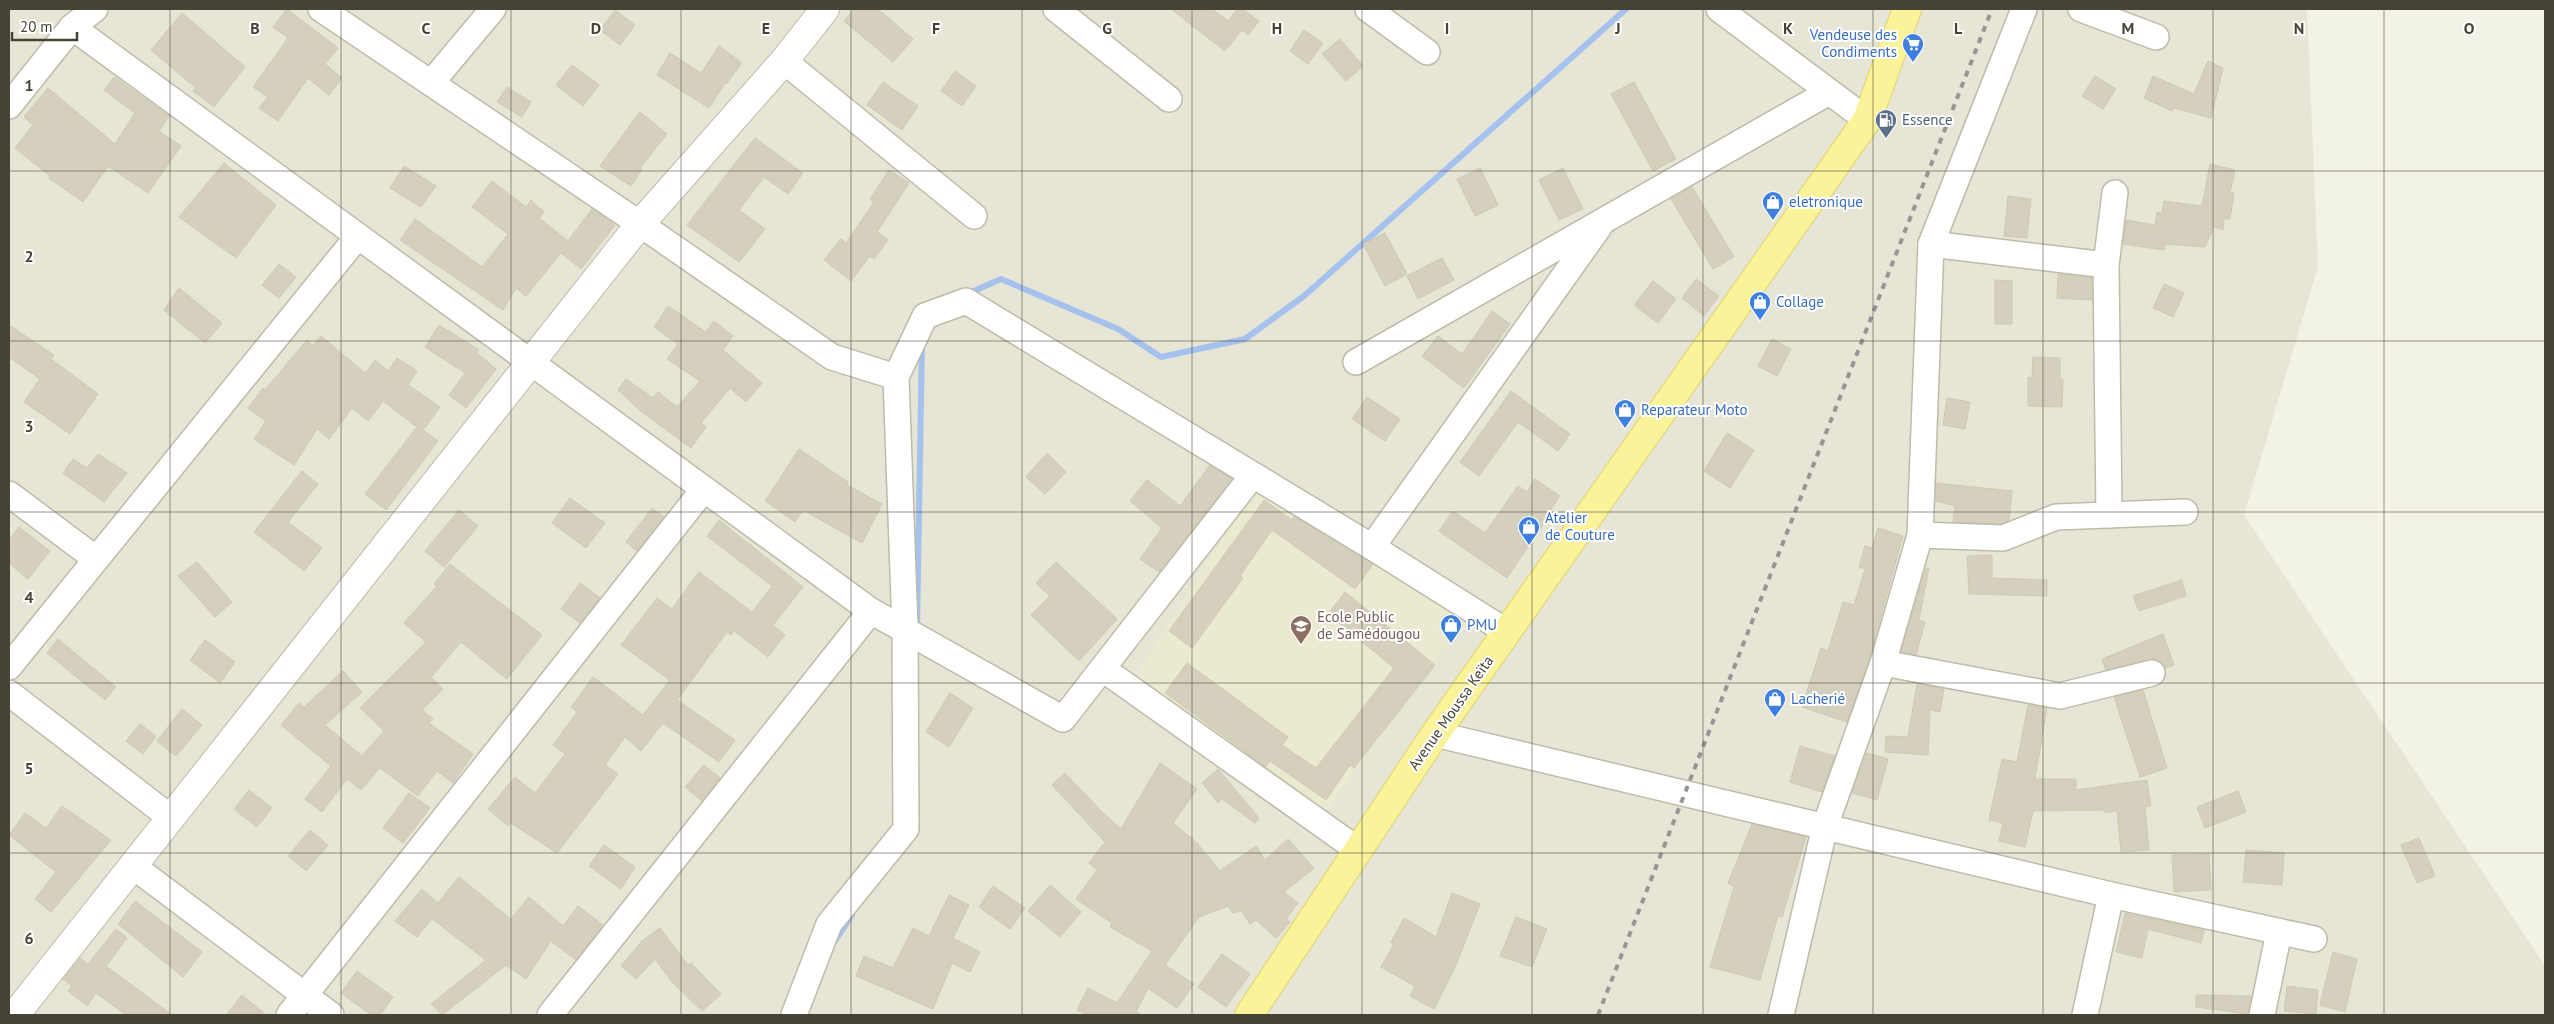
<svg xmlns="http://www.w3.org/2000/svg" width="2554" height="1024" viewBox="0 0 2554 1024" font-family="'PT Sans',sans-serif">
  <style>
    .residential { fill: #e7e5d5 }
    .education { fill: #ebead1 }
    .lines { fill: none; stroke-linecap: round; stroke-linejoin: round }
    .stream { stroke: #a5c1ed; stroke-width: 6 }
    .building { fill: #d4d0bd; stroke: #cfc9b0 }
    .minor-casing { stroke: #bebbaa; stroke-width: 28 }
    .tertiary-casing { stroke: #bebbaa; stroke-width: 30 }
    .primary-casing { stroke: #dfd569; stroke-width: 30 }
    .minor { stroke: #fff; stroke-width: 25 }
    .tertiary { stroke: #fff; stroke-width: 28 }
    .primary { stroke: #faf399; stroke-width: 28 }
    .rail { stroke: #969696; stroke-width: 4; stroke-dasharray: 6 6; stroke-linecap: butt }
    .grid { fill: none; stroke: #464336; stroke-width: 1; stroke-opacity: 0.55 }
    .labels { text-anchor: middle; stroke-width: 4; stroke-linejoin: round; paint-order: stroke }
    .shop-label { font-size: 15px; fill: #366cbe; stroke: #fff; text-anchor: start }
    .service-label { font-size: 15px; fill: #4e5e75; stroke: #fff; text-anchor: start }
    .education-label { font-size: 15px; fill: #785e54; stroke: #fff; text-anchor: start }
    .street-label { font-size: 15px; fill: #464336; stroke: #fff }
    .grid-label { font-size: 16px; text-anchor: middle; font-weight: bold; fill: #464336; stroke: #fff; stroke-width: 4; stroke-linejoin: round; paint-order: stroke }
  </style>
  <rect width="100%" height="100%" fill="#f3f2e7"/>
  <path class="residential" d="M9 9H2307L2318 267 2244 515 2545 966V1015H9Z"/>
  <path class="education" d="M1258 482 1468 616 1321 817 1137 674Z"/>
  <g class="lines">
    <g class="stream">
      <path d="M967 294 1001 279 1118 329 1161 357 1245 339 1304 296 1626 9"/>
      <path d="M917 628 922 343"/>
      <path d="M834 942 852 915"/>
    </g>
  </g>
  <g class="building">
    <path d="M287 9 338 48 325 64 342 78 329 95 308 78 278 121 259 108 268 97 253 87 288 38 273 27Z"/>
    <path d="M854 9H878L913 39 893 62 844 21Z"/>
    <path d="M1171 9H1212L1228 21 1237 9H1243L1259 21 1248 35 1242 30 1225 51Z"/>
    <path d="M615 10 635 25 620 45 600 30Z"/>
    <path d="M182 13 245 67 214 107 193 91 196 88 151 50Z"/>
    <path d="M1304 30 1323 43 1308 64 1290 51Z"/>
    <path d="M1340 39 1363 66 1346 81 1322 54Z"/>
    <path d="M719 46 742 63 726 84 725 83 709 108 657 75 670 53 701 73Z"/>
    <path d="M2208 61 2223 68 2211 118 2174 108 2172 111 2144 98 2153 76 2194 94Z"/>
    <path d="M572 65 599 85 583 106 556 85Z"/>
    <path d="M955 71 976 86 962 106 941 91Z"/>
    <path d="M2095 76 2116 89 2103 109 2082 96Z"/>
    <path d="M114 77 169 116 159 131 181 146 148 193 108 166 83 202 49 178 50 176 15 148 33 125 24 117 48 88 115 144 135 113 104 90Z"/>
    <path d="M883 82 918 106 902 130 867 105Z"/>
    <path d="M1634 82 1676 159 1653 171 1611 94Z"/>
    <path d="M507 87 531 102 522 117 497 102Z"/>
    <path d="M640 112 667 134 640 168 642 169 631 186 600 166Z"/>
    <path d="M755 138 803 173 788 194 764 177 739 210 765 229 739 262 687 225Z"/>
    <path d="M224 163 276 205 236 258 179 217Z"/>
    <path d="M2210 164 2235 170 2230 193H2234L2230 219H2224L2223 230 2214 227 2205 247 2165 244 2164 250 2123 244 2126 220 2155 225 2157 212 2162 213 2164 201 2202 206Z"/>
    <path d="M404 166 436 186 421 207 390 188Z"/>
    <path d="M1480 168 1498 205 1475 216 1457 179Z"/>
    <path d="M1563 168 1583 209 1559 220 1539 180Z"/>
    <path d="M889 170 909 183 877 232 888 240 874 259 870 256 851 281 824 260 841 239 846 243 874 202 870 199Z"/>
    <path d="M492 181 526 207 531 200 544 212 539 218 568 241 592 209 615 225 581 269 561 253 526 296 516 288 503 310 400 240 415 219 482 267 508 234 472 207Z"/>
    <path d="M1692 187 1734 257 1713 269 1671 199Z"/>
    <path d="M2008 196 2031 199 2027 238 2004 236Z"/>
    <path d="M1385 233 1407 274 1385 286 1363 244Z"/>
    <path d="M1442 258 1454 280 1418 299 1407 276Z"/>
    <path d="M279 264 296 277 279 298 262 285Z"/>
    <path d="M2058 274 2092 278V300L2057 298Z"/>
    <path d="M1696 279 1719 296 1704 316 1682 298Z"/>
    <path d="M1995 280 2012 281V324H1995Z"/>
    <path d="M1653 281 1676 299 1658 323 1634 305Z"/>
    <path d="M2164 284 2184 293 2173 317 2153 308Z"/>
    <path d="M179 288 222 323 205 343 164 310Z"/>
    <path d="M668 306 706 332 714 321 733 336 723 350 762 383 746 402 730 388 701 423 706 427 691 448 642 412 618 390 626 379 653 398 658 392 677 407 700 381 667 359 678 344 654 327Z"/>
    <path d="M1492 311 1510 324 1464 388 1422 356 1438 336 1462 354Z"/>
    <path d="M9 325 54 355 51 359 98 394 70 434 24 402 40 379 9 357Z"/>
    <path d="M439 325 479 350 477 353 496 369 466 408 449 395 465 373 425 347Z"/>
    <path d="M321 336 365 373 375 360 388 371 397 358 417 371 408 385 440 407 423 430 438 441 386 510 365 494 417 427 383 401 368 421 352 408 329 439 317 429 294 465 254 439 266 421 248 408 263 388 265 390 307 340 313 346Z"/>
    <path d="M1772 339 1791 349 1777 376 1758 366Z"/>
    <path d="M2033 357 2060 358V379H2063L2062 407 2028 406V377L2032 378Z"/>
    <path d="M1511 391 1570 434 1558 451 1518 422 1479 476 1460 462Z"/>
    <path d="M1367 397 1400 419 1385 441 1352 419Z"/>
    <path d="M1947 398 1970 402 1965 429 1943 425Z"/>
    <path d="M1727 433 1754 450 1730 488 1704 471Z"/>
    <path d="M799 449 848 482 847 485 882 504 862 543 803 510 795 522 765 501Z"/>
    <path d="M1047 453 1066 472 1045 494 1026 477Z"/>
    <path d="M98 454 127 473 104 502 63 473 73 459 87 468Z"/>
    <path d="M1210 465 1232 479 1159 572 1140 559 1162 528 1130 501 1147 480 1180 506Z"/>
    <path d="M302 471 318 484 288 522 322 548 304 571 254 532Z"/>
    <path d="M1535 479 1560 496 1542 522 1544 523 1507 578 1439 531 1453 511 1485 533 1518 486 1527 492Z"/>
    <path d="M1936 483 2012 491 2009 520 2001 524 1953 522 1955 506 1936 501Z"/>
    <path d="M570 498 605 523 586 548 552 523Z"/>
    <path d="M1264 500 1292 520 1294 516 1373 564 1355 589 1272 530 1240 576 1243 578 1192 648 1169 631Z"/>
    <path d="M652 508 664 517 637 551 626 542Z"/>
    <path d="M459 510 478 526 444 567 425 551Z"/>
    <path d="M719 520 803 587 773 625 785 635 768 657 734 631 731 635 727 632 677 700 735 740 719 762 663 723 641 751 625 737 605 765 618 774 557 853 511 823 508 826 488 809 515 777 535 793 565 754 553 745 577 712 571 707 593 677 643 715 670 680 621 645 657 598 672 609 699 572 752 612 772 586 707 536Z"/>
    <path d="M19 527 50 551 28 579 9 563V540Z"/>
    <path d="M1878 528 1903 536 1869 659 1847 722 1802 707 1821 648 1828 651 1843 602 1854 605 1865 569 1859 567 1865 546 1872 548Z"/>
    <path d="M1992 555V578L2047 580V596L1969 594 1967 556Z"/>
    <path d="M197 562 232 602 215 617 178 576Z"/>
    <path d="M1056 562 1117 619 1079 661 1031 615 1050 596 1036 583Z"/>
    <path d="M450 564 542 635 507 679 461 642 431 677 443 689 422 710 433 719 429 723 473 754 453 783 437 771 418 796 380 768 361 790 347 779 322 812 305 799 331 766 281 725 299 703 304 707 343 671 362 692 325 725 362 756 384 731 360 708 426 642 404 623 437 586 434 584Z"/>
    <path d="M1926 568H1929L1919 620 1925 622 1916 655 1901 652Z"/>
    <path d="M2182 580 2186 596 2139 611 2133 596Z"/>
    <path d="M580 583 600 598 580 623 561 609Z"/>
    <path d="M1345 592 1435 665 1354 768 1350 765 1326 800 1270 761 1266 767 1165 693 1187 663 1288 737 1282 745 1316 768 1394 668 1328 614Z"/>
    <path d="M2163 634 2174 665 2165 668 2156 659H2149L2106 670 2102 659Z"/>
    <path d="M58 639 116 687 105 700 47 653Z"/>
    <path d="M205 640 235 662 220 683 190 660Z"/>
    <path d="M1917 684 1944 689 1940 712 1930 710 1928 755 1885 752 1886 736 1908 737Z"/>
    <path d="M2143 690 2167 768 2140 777 2114 697Z"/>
    <path d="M950 693 973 708 949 747 926 732Z"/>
    <path d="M2028 705 2047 708 2035 779H2076V790L2147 780 2151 806 2145 807 2149 850 2121 852 2117 811 2105 813V810L2033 811 2025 847 1999 841 2003 823 1989 820 2002 759 2017 762Z"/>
    <path d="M182 709 202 725 176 756 157 741Z"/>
    <path d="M140 724 156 736 143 754 126 741Z"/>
    <path d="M1800 746 1835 756 1822 792 1790 782Z"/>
    <path d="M1867 753 1888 759 1877 800 1852 793Z"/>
    <path d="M1160 763 1197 789 1173 823 1196 842 1220 871 1256 846 1265 860 1288 839 1314 868 1284 892 1298 903 1286 919 1290 922 1276 938 1256 920 1250 924 1242 911 1233 913 1228 906 1199 917 1165 965 1194 984 1177 1008 1148 988 1136 1012 1142 1015H1088L1077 1010 1088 988 1117 1003 1152 951 1110 927 1112 923 1076 899 1097 870 1089 863 1105 842 1052 785 1065 773 1102 812 1121 829Z"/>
    <path d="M704 765 720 778 702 801 685 787Z"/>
    <path d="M1218 769 1259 818 1255 823 1222 799 1218 803 1202 783Z"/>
    <path d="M249 790 272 808 257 827 234 809Z"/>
    <path d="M2238 791 2246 812 2205 828 2197 807Z"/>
    <path d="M409 793 430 808 403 843 383 828Z"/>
    <path d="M62 806 111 840 51 912 35 899 56 872 9 835 25 813 46 828Z"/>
    <path d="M1752 824 1806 837 1782 917 1778 915 1760 980 1710 967 1734 887 1728 883Z"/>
    <path d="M310 830 328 845 306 871 288 856Z"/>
    <path d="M2419 838 2435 876 2417 883 2401 845Z"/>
    <path d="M604 845 635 867 621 889 589 866Z"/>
    <path d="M2246 850 2284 853 2282 885 2243 882Z"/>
    <path d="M2209 854 2211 890 2174 892 2172 855Z"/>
    <path d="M459 877 511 919 529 897 563 926 578 906 603 925 576 960 551 941 526 979 506 965 442 1015 431 1004 486 960 432 919 417 937 395 921 422 889 438 903Z"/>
    <path d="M1050 885 1081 912 1060 937 1028 911Z"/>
    <path d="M993 886 1025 908 1010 929 979 907Z"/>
    <path d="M1452 893 1480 904 1456 965 1434 1009 1410 996 1415 986 1381 967 1394 944 1391 942 1404 918 1436 937Z"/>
    <path d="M949 895 969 905 953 938 980 952 970 972 952 963 933 1009 856 976 864 956 893 968 913 928 929 936Z"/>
    <path d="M135 901 202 952 183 977 118 924Z"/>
    <path d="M2125 913 2204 930 2201 943 2148 929 2142 958 2116 952Z"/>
    <path d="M1516 917 1547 929 1532 967 1500 956Z"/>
    <path d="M660 928 688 965 691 963 721 994 702 1011 672 982 655 959 636 979 621 966 642 941Z"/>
    <path d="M116 929 127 938 106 966 172 1015H126L96 993 87 1006 68 991 72 986 63 979 80 958 88 964Z"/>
    <path d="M2333 952 2357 959 2345 1012 2320 1005Z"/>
    <path d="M1222 954 1250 974 1226 1007 1198 987Z"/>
    <path d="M357 971 393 997 380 1015H371L341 993Z"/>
    <path d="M2287 986 2318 990 2316 1014 2284 1011Z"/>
    <path d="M242 995 266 1015H226Z"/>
    <path d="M2196 995 2251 996 2248 1014 2196 1007Z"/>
  </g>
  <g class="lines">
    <g class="minor-casing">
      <g id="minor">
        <path d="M321 9 640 224 832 357 896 377"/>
        <path d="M1056 9 1169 99"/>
        <path d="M1368 9 1427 52"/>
        <path d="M1719 9 1867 120"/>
        <path d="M2081 9 2156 37"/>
        <path d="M72 27 871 611 1063 719 1253 475"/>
        <path d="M784 61 974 216"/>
        <path d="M431 83 493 9"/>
        <path d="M9 106 72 27 95 9"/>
        <path d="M1931 244 2106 265"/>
        <path d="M1356 362 1829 92"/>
        <path d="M9 494 96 559"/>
        <path d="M2109 515 2106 265 2115 193"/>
        <path d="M1920 535 2003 538 2056 517 2185 512"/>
        <path d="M1372 547 1599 227"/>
        <path d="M1883 663 2060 696 2152 673"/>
        <path d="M9 667 358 236"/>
        <path d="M1103 669 1358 850"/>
        <path d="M9 693 171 818"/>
        <path d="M1435 734 2111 895 2314 939"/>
        <path d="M133 866 331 1015"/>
        <path d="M289 1015 704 489"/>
        <path d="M550 1015 871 611"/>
        <path d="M794 1015 829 924 906 829 905 628 896 377 925 316 966 301 1372 547 1507 632"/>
        <path d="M1781 1015 1825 826 1883 663 1920 535 1931 244 2024 9"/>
        <path d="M2085 1015 2111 895"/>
        <path d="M2262 1015 2279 932"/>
      </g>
    </g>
    <g class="tertiary-casing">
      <path id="tertiary" d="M15 1015 640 224 784 61 825 9"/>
    </g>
    <g class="primary-casing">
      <path id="primary" d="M1249 1015 1435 734 1867 120 1907 9"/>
    </g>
    <use href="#minor" class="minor"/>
    <use href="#tertiary" class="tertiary"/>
    <use href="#primary" class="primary"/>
    <path class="rail" d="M1598 1015 1992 9"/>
  </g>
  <path class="grid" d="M170 9V1015M341 9V1015M511 9V1015M681 9V1015M851 9V1015M1022 9V1015M1192 9V1015M1362 9V1015M1532 9V1015M1703 9V1015M1873 9V1015M2043 9V1015M2213 9V1015M2384 9V1015M9 171H2545M9 341H2545M9 512H2545M9 683H2545M9 853H2545"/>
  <defs>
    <g id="supermarket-pin" transform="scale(1.125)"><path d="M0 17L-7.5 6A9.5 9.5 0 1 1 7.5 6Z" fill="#3f7fe0" stroke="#fff"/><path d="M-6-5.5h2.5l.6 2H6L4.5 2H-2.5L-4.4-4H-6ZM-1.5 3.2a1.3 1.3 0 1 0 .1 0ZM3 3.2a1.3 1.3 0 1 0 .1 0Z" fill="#fff"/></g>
    <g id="fuel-pin" transform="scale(1.125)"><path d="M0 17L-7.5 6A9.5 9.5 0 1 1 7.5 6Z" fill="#5c6f8a" stroke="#fff"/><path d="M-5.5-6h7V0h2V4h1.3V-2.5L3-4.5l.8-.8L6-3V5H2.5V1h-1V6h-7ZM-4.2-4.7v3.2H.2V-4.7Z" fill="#fff"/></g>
    <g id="shop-pin" transform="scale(1.125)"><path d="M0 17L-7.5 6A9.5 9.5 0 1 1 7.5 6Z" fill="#3f7fe0" stroke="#fff"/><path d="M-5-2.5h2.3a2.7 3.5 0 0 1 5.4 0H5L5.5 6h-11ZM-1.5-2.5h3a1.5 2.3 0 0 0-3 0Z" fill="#fff"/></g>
    <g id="school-pin" transform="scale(1.125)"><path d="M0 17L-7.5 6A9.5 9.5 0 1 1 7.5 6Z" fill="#8d6e63" stroke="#fff"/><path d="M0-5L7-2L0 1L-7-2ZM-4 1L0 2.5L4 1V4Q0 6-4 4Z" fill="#fff"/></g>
  </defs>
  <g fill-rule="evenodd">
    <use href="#supermarket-pin" x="1913" y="44"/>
    <use href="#fuel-pin" x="1886" y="120"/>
    <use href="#shop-pin" x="1773" y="202"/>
    <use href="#shop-pin" x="1760" y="302"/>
    <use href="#shop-pin" x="1625" y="410"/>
    <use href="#shop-pin" x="1529" y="527"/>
    <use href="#shop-pin" x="1451" y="625"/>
    <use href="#school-pin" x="1301" y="626"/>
    <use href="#shop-pin" x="1775" y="699"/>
  </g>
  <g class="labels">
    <g class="shop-label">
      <text x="1897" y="40" text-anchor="end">Vendeuse des<tspan x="1897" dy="17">Condiments</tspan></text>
      <text x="1789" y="207">eletronique</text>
      <text x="1776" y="307">Collage</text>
      <text x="1641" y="415">Reparateur Moto</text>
      <text x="1545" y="523">Atelier<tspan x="1545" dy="17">de Couture</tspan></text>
      <text x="1467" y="630">PMU</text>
      <text x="1791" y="704">Lacherié</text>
    </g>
    <g class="service-label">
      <text x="1902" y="125">Essence</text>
    </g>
    <g class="education-label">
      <text x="1317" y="622">Ecole Public<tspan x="1317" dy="17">de Samédougou</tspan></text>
    </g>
    <g class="street-label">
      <text transform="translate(1451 713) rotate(-55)" y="5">Avenue Moussa Keïta</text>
    </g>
  </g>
  <g class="grid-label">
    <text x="255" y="34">B</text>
    <text x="426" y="34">C</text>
    <text x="596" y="34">D</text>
    <text x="766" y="34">E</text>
    <text x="936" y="34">F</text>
    <text x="1107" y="34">G</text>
    <text x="1277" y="34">H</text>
    <text x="1447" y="34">I</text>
    <text x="1618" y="34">J</text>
    <text x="1788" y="34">K</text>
    <text x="1958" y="34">L</text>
    <text x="2128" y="34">M</text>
    <text x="2299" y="34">N</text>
    <text x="2469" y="34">O</text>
    <text x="29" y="91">1</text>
    <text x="29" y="262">2</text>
    <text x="29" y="432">3</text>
    <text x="29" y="603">4</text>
    <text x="29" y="774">5</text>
    <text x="29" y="944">6</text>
  </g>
  <rect width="2554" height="1024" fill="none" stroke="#464336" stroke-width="20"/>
  <path d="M12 32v8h65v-8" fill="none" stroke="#464336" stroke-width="2.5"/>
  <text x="20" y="32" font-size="15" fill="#464336" stroke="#ffffff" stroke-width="4" paint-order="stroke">20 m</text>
</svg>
